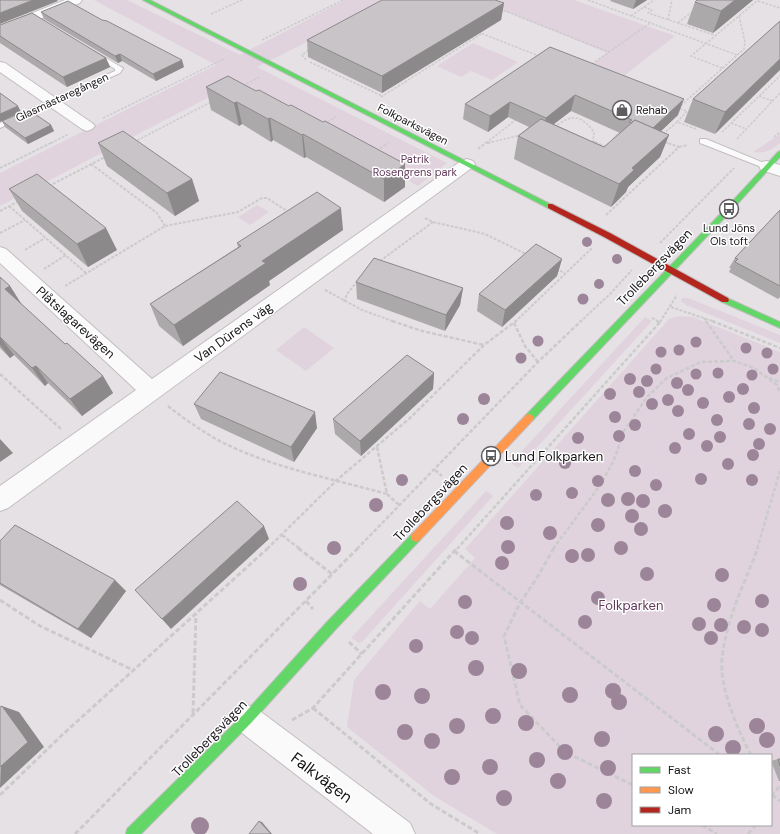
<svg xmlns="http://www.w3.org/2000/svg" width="780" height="834" viewBox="0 0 780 834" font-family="'DM Sans',sans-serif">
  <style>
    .green { fill: #e0d3de; fill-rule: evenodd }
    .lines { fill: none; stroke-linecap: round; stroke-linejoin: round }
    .lane-casing { stroke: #c2bec1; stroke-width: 2 }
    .street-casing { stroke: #c2bec1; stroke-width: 2 }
    .fast-casing { stroke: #c2bec1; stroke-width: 2 }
    .slow-casing { stroke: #c2bec1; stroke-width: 2 }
    .jam-casing { stroke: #c2bec1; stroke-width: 2 }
    .path-far3 { stroke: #cccbcc; stroke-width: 1.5; stroke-dasharray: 2.5 1.5; stroke-linecap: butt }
    .path-far2 { stroke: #cccbcc; stroke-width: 2; stroke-dasharray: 3 1.5; stroke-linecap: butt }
    .path-far1 { stroke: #cccbcc; stroke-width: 2.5; stroke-dasharray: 4 2; stroke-linecap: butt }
    .path { stroke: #cccbcc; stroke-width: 3; stroke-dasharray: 5 2.5; stroke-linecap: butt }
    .lane { fill: #fbfafb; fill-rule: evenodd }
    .street { fill: #fbfafb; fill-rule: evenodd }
    .fast { fill: #63d668; fill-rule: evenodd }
    .slow { fill: #ff974d; fill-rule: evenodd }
    .jam { fill: #b3261e; fill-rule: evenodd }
    .tree { fill: #9d8599 }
    .wall { fill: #aca9ab; fill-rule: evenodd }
    .shaded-wall { fill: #8c898b }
    .building { fill: #c8c4c7; stroke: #8c898b }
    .labels { text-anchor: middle; stroke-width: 3; stroke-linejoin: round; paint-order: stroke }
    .far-street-label { font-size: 11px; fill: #171417; stroke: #fff }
    .far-poi-label { font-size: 11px; fill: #171417; stroke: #fff; text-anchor: start }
    .far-park-label { font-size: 11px; fill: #613a5b; stroke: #fff }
    .street-label { font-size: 13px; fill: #171417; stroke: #fff }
    .poi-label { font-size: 13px; fill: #171417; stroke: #fff; text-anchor: start }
    .park-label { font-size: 13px; fill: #613a5b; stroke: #fff }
    .near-street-label { font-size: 16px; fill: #171417; stroke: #fff }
  </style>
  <rect width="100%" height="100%" fill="#e6e1e5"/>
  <g class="green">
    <path d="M94 0H127L240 55 345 0H391L257 67 447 163 418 186 236 83 0 206V173L216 65Z"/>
    <path d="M478 0H574L675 36 612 85 580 73 607 53Z"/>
    <path d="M473 43 518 62 492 80 471 71 461 77 437 66Z"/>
    <path d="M780 134V143C772 150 764 154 753 152Z"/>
    <path d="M257 205 269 212 250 225 238 217Z"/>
    <path d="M683 298H688L780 335V343L686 305 682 302 681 300Z"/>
    <path d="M678 316 693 317 780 352V834H497L434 796 347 727 354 680 420 601 430 609 475 558 465 549 669 319ZM633 755H771V825H633Z"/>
    <path d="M645 317 652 321 518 468 511 463Z"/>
    <path d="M304 327 334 348 306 371 276 350Z"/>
    <path d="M486 491 493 496 362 642 359 643 351 638Z"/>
  </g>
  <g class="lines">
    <g class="lane-casing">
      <g id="lane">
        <path d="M94 51 121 67 123 68 120 73 0 128V123L115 71V69L92 54 91 53Z"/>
        <path d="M700 139H706L771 166 770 168H764L700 143Z"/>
      </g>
    </g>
    <g class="street-casing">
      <g id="street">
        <path d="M65 0H82L80 3 0 35V26Z"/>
        <path d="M0 62 5 63 92 123 95 126 92 129 87 131 82 129 0 72Z"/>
        <path d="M467 159 473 161 475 164 473 167 8 508 0 511V486L136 390 0 263V247L6 249 152 379 461 161Z"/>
        <path d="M767 161 780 165V176L761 170 759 166 761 162Z"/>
        <path d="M247 705 257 709 410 823 415 834H373L237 729 233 719 237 709Z"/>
      </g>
    </g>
    <g class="fast-casing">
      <g id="fast">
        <path d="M143 0H150L554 206 550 208H548Z"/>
        <path d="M780 151V157L731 211 532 421H526L524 418 526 415 727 207 778 152Z"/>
        <path d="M725 297 780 322V328L722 302 721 300Z"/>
        <path d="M416 532 420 534 421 537 420 540 335 630 251 723 141 834H126L127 829 243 715 327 622 412 534Z"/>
      </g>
    </g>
    <g class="slow-casing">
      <path id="slow" d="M529 414 532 415 534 418 532 421 420 540 416 542 412 540 411 537 412 534 526 415Z"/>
    </g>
    <g class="jam-casing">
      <path id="jam" d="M548 204H552L610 233 728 298 729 300 728 302H722L604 237 548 208Z"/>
    </g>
    <g class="path-far3">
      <path d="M588 0 737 55"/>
      <path d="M758 1 780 8"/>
      <path d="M644 7 652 10 648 13 714 35"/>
      <path d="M500 9 609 52"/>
      <path d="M211 14 242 0"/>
      <path d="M631 16 654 0"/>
      <path d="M668 20 672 0"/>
      <path d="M678 23 693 11"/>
      <path d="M478 32 539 56"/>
      <path d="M262 40 343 0"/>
      <path d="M306 60 302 55 310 49"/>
      <path d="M310 62 382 96"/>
      <path d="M592 64 650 23"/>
      <path d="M722 68 691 56 758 0"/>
      <path d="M243 86 259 77"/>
      <path d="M759 96 773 101"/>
      <path d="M381 97 481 34"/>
      <path d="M103 118 224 59"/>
      <path d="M677 122 687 111 678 108 744 49 745 42 739 16"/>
      <path d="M731 123 746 129"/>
      <path d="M324 124 337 116"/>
      <path d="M554 127C572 114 580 114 594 132L593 141 597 143"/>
      <path d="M722 132 780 76"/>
      <path d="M663 134 677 122 696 129"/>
      <path d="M774 137 780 132"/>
      <path d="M613 139 620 131"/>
      <path d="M737 139 780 93"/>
      <path d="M663 141 668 143"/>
      <path d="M134 142 211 102"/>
      <path d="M51 143 69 134"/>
      <path d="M486 143 517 119"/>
      <path d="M488 143 521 135"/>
    </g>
    <g class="path-far2">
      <path d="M595 142 606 147"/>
      <path d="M487 143 492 142"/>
      <path d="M679 147 688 145"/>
      <path d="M478 149 487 142"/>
      <path d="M376 151 388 143"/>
      <path d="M91 164 157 213 165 226"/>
      <path d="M0 168 53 142"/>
      <path d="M49 186 107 156"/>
      <path d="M9 206 86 273"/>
      <path d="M0 211 19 201"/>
      <path d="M606 215 679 147 665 142"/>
      <path d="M425 218 433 222 485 234 528 255"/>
      <path d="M0 233 25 220"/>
      <path d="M660 243 734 168"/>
      <path d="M25 250 45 238"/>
      <path d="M380 261 433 222"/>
      <path d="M44 269 66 255"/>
      <path d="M556 269 565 273"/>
      <path d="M65 286 165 226 238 212 262 198H267L290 213"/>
      <path d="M325 290 362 310 395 322"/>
      <path d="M344 302 347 294 363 274"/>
      <path d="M671 307 715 322"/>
      <path d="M652 318 659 322"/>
      <path d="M704 318 707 322"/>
      <path d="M515 322 592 248"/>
      <path d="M580 322 610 294 632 270"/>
      <path d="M660 322 677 295"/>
    </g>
    <g class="path-far1">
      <path d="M392 321 422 331 484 345"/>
      <path d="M657 321 660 323"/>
      <path d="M706 321 734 361"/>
      <path d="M712 321 780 348"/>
      <path d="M514 323 525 346 538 362"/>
      <path d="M0 374 61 429"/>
      <path d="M769 378 780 382"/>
      <path d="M168 406C183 418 199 429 216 439 268 467 330 478 387 494"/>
      <path d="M377 447 387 494 399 505"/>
      <path d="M435 470 442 476"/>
      <path d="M282 535 300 549"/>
      <path d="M267 549 338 479 410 418 484 345 516 321"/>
      <path d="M357 549 538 362 581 321"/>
      <path d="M457 549 661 321"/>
      <path d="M553 549 601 484 614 460 624 431 647 397 667 378 701 362 734 361 754 368 777 385 780 393"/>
      <path d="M757 549 780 471"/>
    </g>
    <g class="path">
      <path d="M298 548 332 574"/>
      <path d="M554 548 535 581 520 603 504 636 520 705 565 752 633 785"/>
      <path d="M454 551 720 755"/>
      <path d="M0 600 40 626 133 670"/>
      <path d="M306 601 313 609"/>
      <path d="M349 642 362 654"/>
      <path d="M313 708 431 804 480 834"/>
      <path d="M193 713 196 614"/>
      <path d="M292 720 313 708 457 548"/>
      <path d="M751 755C738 731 719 686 722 659 726 620 744 584 758 548"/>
      <path d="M771 794 772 795 780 786"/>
      <path d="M0 795 61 736 268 548"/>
      <path d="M772 795 780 801"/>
      <path d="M702 825 717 834"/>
      <path d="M75 834 358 548"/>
      <path d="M748 834 756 825"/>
    </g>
    <use href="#lane" class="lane"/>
    <use href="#street" class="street"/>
    <use href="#fast" class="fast"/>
    <use href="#slow" class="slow"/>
    <use href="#jam" class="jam"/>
  </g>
  <g class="tree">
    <circle cx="587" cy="242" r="5"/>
    <circle cx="617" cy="259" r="5"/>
    <circle cx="599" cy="284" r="5"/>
    <circle cx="583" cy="299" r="5.5"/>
    <circle cx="538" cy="341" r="5.5"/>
    <circle cx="696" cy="342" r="5.5"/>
    <circle cx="746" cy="348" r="5.5"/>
    <circle cx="679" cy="350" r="5.5"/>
    <circle cx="661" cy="352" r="5.5"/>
    <circle cx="767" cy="353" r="5.5"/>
    <circle cx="521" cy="358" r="5.5"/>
    <circle cx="656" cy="369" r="5.5"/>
    <circle cx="773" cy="369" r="5.5"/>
    <circle cx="718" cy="373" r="5.5"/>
    <circle cx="696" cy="374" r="5.5"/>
    <circle cx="752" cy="375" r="5.5"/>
    <circle cx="630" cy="379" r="6"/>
    <circle cx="647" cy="381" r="6"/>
    <circle cx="677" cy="383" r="6"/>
    <circle cx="743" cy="389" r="6"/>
    <circle cx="688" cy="390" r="6"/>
    <circle cx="639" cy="392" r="6"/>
    <circle cx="610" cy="394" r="6"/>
    <circle cx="729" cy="397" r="6"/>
    <circle cx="484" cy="399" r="6"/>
    <circle cx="668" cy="400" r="6"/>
    <circle cx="703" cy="403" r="6"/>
    <circle cx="652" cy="404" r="6"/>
    <circle cx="754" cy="408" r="6"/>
    <circle cx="678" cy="411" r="6"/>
    <circle cx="615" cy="417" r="6"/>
    <circle cx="463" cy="419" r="6"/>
    <circle cx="717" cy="420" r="6"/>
    <circle cx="749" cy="424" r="6"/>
    <circle cx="635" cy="425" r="6"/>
    <circle cx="770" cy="429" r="6"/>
    <circle cx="689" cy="434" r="6"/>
    <circle cx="619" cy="436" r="6"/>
    <circle cx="720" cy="437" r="6"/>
    <circle cx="578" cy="438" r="6"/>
    <circle cx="759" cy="444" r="6"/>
    <circle cx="707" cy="446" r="6"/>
    <circle cx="675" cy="448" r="6"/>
    <circle cx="753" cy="455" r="6"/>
    <circle cx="565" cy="463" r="6"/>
    <circle cx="728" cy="464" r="6"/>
    <circle cx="635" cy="471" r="6"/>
    <circle cx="701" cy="479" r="6"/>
    <circle cx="402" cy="480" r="6"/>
    <circle cx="752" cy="480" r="6"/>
    <circle cx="598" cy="481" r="6"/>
    <circle cx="656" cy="485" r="6"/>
    <circle cx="572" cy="493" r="6"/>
    <circle cx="536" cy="495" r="6"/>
    <circle cx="628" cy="499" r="7"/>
    <circle cx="608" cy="500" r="7"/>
    <circle cx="643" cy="501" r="7"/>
    <circle cx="376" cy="505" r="7"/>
    <circle cx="665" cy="511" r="7"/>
    <circle cx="632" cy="516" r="7"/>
    <circle cx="507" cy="523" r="7"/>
    <circle cx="598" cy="525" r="7"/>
    <circle cx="641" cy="529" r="7"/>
    <circle cx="550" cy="533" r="7"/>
    <circle cx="508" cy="547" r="7"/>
    <circle cx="334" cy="548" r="7"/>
    <circle cx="621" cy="548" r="7"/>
    <circle cx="588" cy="555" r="7"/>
    <circle cx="572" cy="556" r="7"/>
    <circle cx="502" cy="563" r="7"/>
    <circle cx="647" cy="574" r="7"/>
    <circle cx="722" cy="575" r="7"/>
    <circle cx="300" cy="584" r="7"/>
    <circle cx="598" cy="598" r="7"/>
    <circle cx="762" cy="601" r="7"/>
    <circle cx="465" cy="602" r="7"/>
    <circle cx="714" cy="605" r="7"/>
    <circle cx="585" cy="622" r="7"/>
    <circle cx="699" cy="624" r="7"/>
    <circle cx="721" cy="625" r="7"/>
    <circle cx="744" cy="627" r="7"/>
    <circle cx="762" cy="630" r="7"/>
    <circle cx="457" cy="632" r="7"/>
    <circle cx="472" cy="638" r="7"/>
    <circle cx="711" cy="638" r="7"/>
    <circle cx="416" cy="646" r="7"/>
    <circle cx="476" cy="668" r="8"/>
    <circle cx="519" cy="671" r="8"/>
    <circle cx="613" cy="691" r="8"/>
    <circle cx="383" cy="692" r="8"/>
    <circle cx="570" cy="695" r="8"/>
    <circle cx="422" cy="696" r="8"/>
    <circle cx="619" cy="702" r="8"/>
    <circle cx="493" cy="716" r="8"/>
    <circle cx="526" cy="723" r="8"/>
    <circle cx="457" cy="726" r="8"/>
    <circle cx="757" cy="726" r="8"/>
    <circle cx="405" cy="732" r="8"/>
    <circle cx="716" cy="734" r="8"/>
    <circle cx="602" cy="739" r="8"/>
    <circle cx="767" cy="740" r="8"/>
    <circle cx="432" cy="741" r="8"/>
    <circle cx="733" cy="748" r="8"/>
    <circle cx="565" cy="752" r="8"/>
    <circle cx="537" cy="760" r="8"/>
    <circle cx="490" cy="767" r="8"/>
    <circle cx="608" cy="768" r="8"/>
    <circle cx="452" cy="777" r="8"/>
    <circle cx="558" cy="781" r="8"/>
    <circle cx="504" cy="798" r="8"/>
    <circle cx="604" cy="801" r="8"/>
    <circle cx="200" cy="826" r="9"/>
  </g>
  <g class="wall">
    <path d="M611 0H647L633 9 610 1Z"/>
    <path d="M697 0H753L713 33 687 24 695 2Z"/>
    <path d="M504 3 501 20 382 93 308 57 307 40Z"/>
    <path d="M41 12 184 67 156 81 122 61 118 63 44 19Z"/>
    <path d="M780 21 715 134 684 122 693 99Z"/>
    <path d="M0 25 106 58 110 67 67 87 0 43Z"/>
    <path d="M550 47 678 115 661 131 669 135 660 157 628 187 626 192 611 207 514 159 518 136 529 127 508 117 488 132 463 119 465 104ZM571 111 620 133 604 147 554 124Z"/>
    <path d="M228 76 405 187 384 202 306 157 304 158 273 140 271 142 242 124 239 126 211 110 206 87Z"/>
    <path d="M29 113 51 125 54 131 28 144 5 127 2 121Z"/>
    <path d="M98 143 192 179 199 201 175 216 107 166Z"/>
    <path d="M9 189 117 250 88 267 22 211Z"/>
    <path d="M780 210V297L778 299 729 272 731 268H729L735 258Z"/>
    <path d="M343 230 269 281 270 285 183 346 159 326 150 304 238 247 237 243Z"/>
    <path d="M562 259 557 276 502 327 477 311 479 294Z"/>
    <path d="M0 277 10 286 22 305 65 344 103 376 113 393 82 416 48 383 45 386 14 355 10 358 0 348Z"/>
    <path d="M356 282 463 288 460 305 445 331 357 299Z"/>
    <path d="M434 373 433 389 361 456 335 434 333 419Z"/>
    <path d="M194 404 317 428 294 462 201 419Z"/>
    <path d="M0 541 126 591 91 638 0 585Z"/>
    <path d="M778 759H780V781H779L771 761Z"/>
  </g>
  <g class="shaded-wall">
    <path d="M33 0H57L58 1 0 24V13Z"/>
    <path d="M636 0H647L633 9Z"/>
    <path d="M735 0H753L713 33 721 11Z"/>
    <path d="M504 3 501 20 382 93V76Z"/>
    <path d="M120 54 122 61 118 63 115 56Z"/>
    <path d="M106 58 110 67 67 87 63 77Z"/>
    <path d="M780 59V70L715 134 725 112Z"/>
    <path d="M182 60 184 67 156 81 153 74Z"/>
    <path d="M575 95 571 111 542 133 546 118Z"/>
    <path d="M684 99 678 115 644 147 649 131Z"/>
    <path d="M237 102 242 124 239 126 234 103Z"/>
    <path d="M510 102 508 117 488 132 490 116Z"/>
    <path d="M18 106 21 112 0 122V114Z"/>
    <path d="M270 118 273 140 271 142 268 119Z"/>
    <path d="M51 125 54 131 28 144 25 138Z"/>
    <path d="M303 134 306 157 304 158 302 135Z"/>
    <path d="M669 135 660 157 628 187 626 192 611 207 619 184 632 168Z"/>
    <path d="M405 164V187L384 202V179Z"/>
    <path d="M192 179 199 201 175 216 167 193Z"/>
    <path d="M341 208 343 230 269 281 270 285 183 346 174 325 262 261Z"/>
    <path d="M106 228 117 250 88 267 77 244Z"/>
    <path d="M562 259 557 276 502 327 505 310Z"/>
    <path d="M10 286 22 305 17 308 5 289Z"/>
    <path d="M463 288 460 305 445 331 446 315Z"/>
    <path d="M0 337 14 355 10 358 0 345Z"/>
    <path d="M36 366 48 383 45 386 32 368Z"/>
    <path d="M434 373 433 389 361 456 360 441Z"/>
    <path d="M103 376 113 393 82 416 70 399Z"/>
    <path d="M315 412 317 428 294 462 291 447Z"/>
    <path d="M0 439 13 453 0 462Z"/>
    <path d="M264 526 269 539 171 629 162 619Z"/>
    <path d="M115 580 126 591 91 638 78 629Z"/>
    <path d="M2 706 19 712 44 747 0 788Z"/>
    <path d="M259 821 262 822 272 834H271Z"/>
  </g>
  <g class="building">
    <path d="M0 0H33L0 13Z"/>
    <path d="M382 0H495L504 3 382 76 307 40Z"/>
    <path d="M697 0H735L721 11 695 2Z"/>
    <path d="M68 1 102 20 107 21 182 60 153 74 120 54 115 56 41 12Z"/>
    <path d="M32 13 106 58 63 77 0 36V25Z"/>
    <path d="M780 21V59L725 112 693 99Z"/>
    <path d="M550 47 684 99 653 128 635 120 631 123 629 122 632 120 575 95 546 118 510 102 490 116 465 104Z"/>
    <path d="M228 76 256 91 259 90 289 106 291 105 323 122 325 121 405 164 384 179 303 134 302 135 270 118 268 119 237 102 234 103 206 87Z"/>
    <path d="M0 93 18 106 0 114Z"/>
    <path d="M25 111 29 113 32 112 51 125 25 138 2 121Z"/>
    <path d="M541 119 604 147 635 120 669 135 632 168 634 170 619 184 518 136Z"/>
    <path d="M123 131 192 179 167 193 98 143Z"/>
    <path d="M37 174 106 228 77 244 9 189Z"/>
    <path d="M317 192 341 208 262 261 266 263 174 325 150 304 241 246 237 243Z"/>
    <path d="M780 210V286L735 262 738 259 735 258Z"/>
    <path d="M536 244 562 259 505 310 479 294Z"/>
    <path d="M374 258 463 288 446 315 356 282Z"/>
    <path d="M0 277 10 286 5 289 65 344 67 343 103 376 70 399 36 366 32 368 0 337Z"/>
    <path d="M407 355 434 373 360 441 333 419Z"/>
    <path d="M220 372 315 412 291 447 194 404Z"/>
    <path d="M237 501 264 526 162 619 135 590Z"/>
    <path d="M15 525 115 580 78 629 0 583V541Z"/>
    <path d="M2 706 28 742 0 767V707Z"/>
    <path d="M778 759H780V766Z"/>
    <path d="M259 821 271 834H249Z"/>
  </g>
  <defs>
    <g id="shop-ring" transform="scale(1)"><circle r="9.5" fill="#fff" stroke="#5f5c5f" stroke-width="1.5"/><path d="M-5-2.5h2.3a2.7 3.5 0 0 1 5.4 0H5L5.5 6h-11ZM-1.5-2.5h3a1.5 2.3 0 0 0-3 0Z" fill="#5f5c5f"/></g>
    <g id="bus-ring" transform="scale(1)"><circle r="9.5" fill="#fff" stroke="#5f5c5f" stroke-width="1.5"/><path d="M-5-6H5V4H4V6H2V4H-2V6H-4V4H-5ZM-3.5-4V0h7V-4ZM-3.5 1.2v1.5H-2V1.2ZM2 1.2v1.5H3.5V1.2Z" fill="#5f5c5f"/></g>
  </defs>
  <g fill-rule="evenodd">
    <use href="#shop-ring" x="622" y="110"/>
    <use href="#bus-ring" x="729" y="209"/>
    <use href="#bus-ring" x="491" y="456"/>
  </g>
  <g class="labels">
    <g class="far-street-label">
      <text transform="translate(62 97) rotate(-25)" y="4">Glasmästaregången</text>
      <text transform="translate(413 124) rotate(27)" y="4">Folkparksvägen</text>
    </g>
    <g class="far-poi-label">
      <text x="636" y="114">Rehab</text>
      <text x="729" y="232" text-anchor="middle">Lund Jöns<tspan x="729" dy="13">Ols toft</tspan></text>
    </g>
    <g class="far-park-label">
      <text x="415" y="163">Patrik<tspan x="415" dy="13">Rosengrens park</tspan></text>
    </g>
    <g class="street-label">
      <text transform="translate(654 267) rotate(-46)" y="5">Trollebergsvägen</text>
      <text transform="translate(76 322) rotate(42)" y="5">Plåtslagarevägen</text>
      <text transform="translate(233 332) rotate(-36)" y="5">Van Dürens väg</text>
      <text transform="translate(430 502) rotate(-47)" y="5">Trollebergsvägen</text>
      <text transform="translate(209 738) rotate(-46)" y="5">Trollebergsvägen</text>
    </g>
    <g class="poi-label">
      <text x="505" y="461">Lund Folkparken</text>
    </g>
    <g class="park-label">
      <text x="631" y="610">Folkparken</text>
    </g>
    <g class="near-street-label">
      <text transform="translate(322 777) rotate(37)" y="6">Falkvägen</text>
    </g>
  </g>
  <rect x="632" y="754" width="140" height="72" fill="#ffffff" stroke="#a2a1a2"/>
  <rect x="640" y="767" width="20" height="6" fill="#63d668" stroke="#a2a1a2"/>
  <text x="668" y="774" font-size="12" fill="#171417">Fast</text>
  <rect x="640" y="787" width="20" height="6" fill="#ff974d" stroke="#a2a1a2"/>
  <text x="668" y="794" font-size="12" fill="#171417">Slow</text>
  <rect x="640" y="807" width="20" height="6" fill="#b3261e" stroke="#a2a1a2"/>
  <text x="668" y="814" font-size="12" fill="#171417">Jam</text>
</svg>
